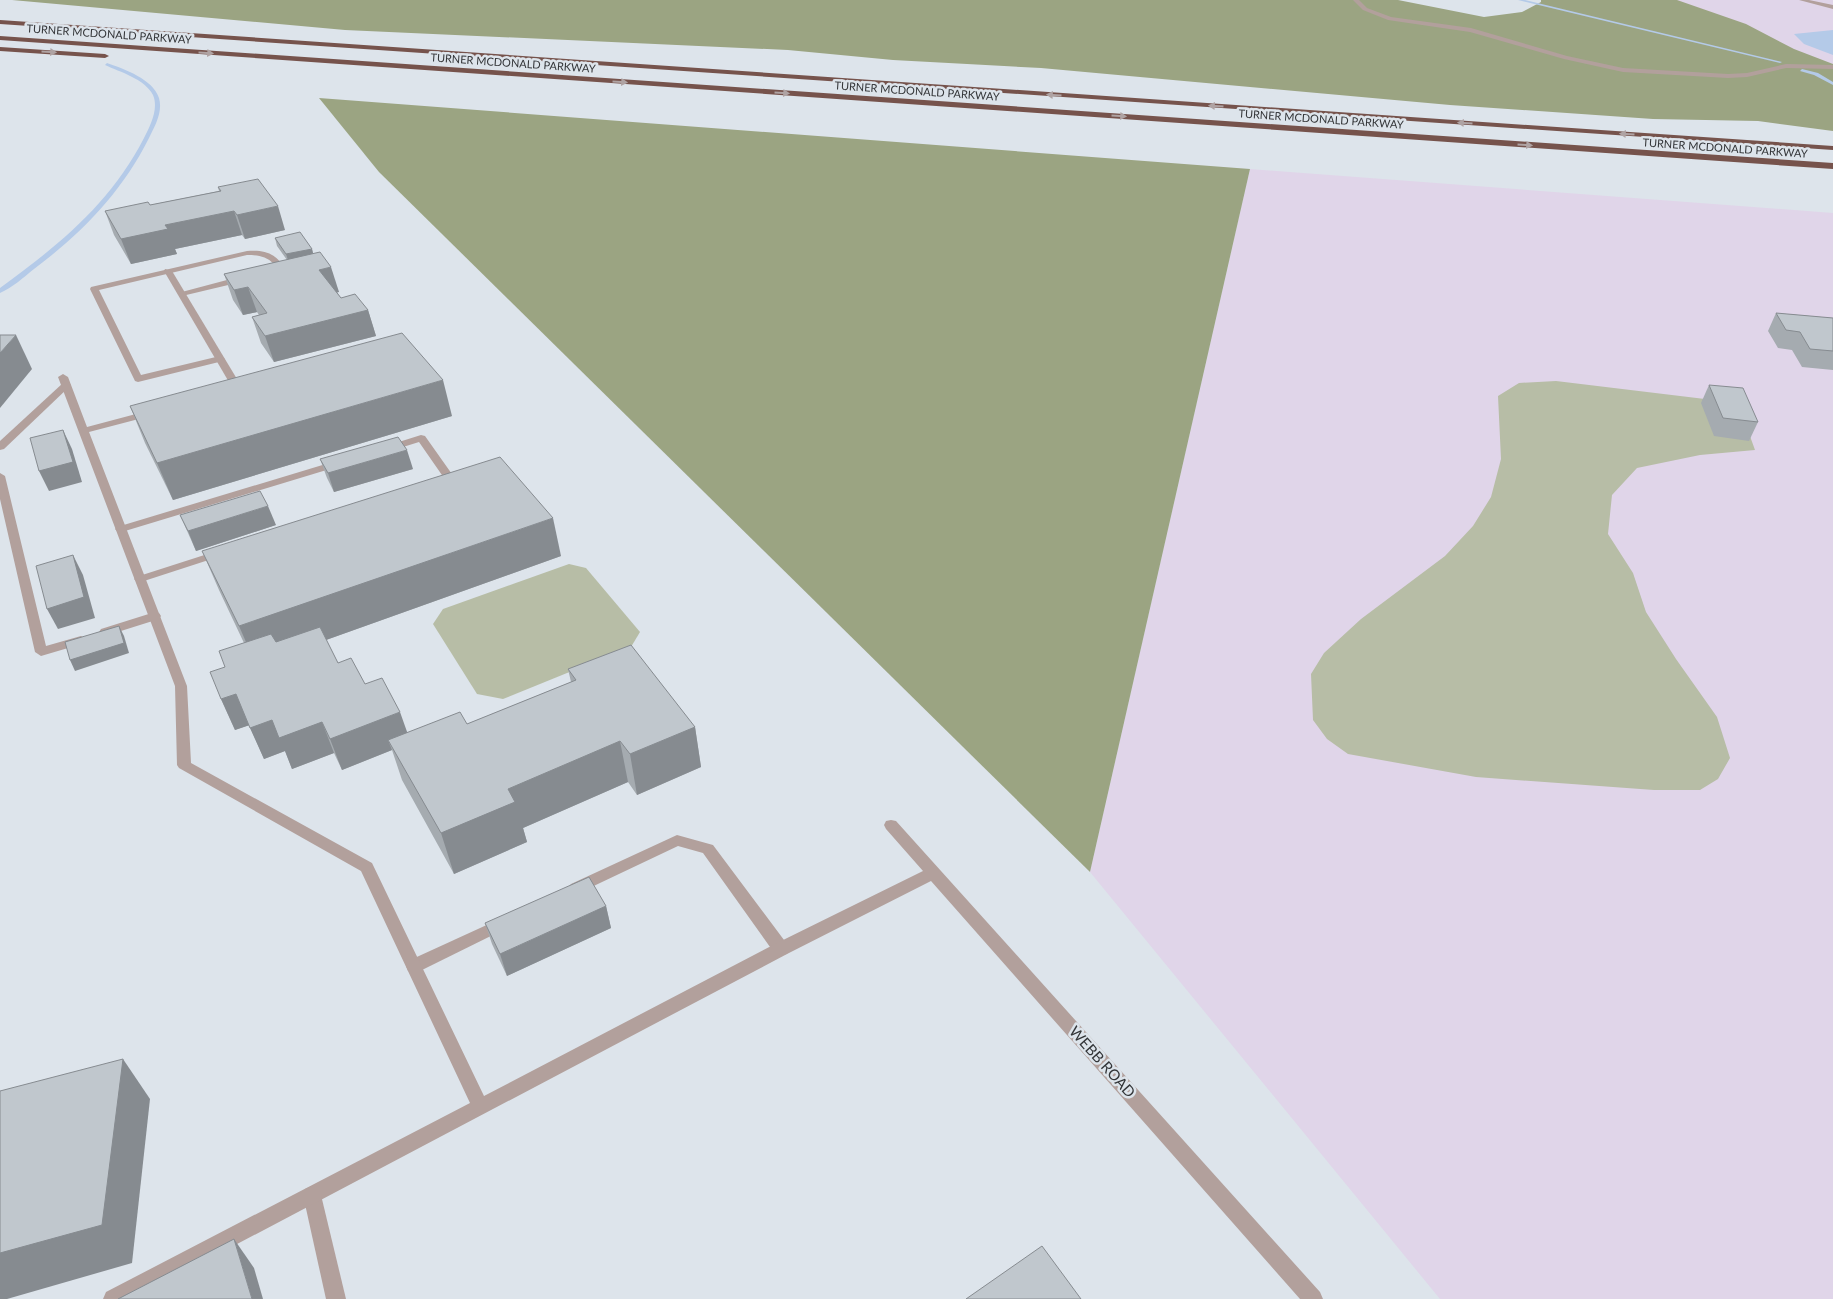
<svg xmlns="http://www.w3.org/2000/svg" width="1833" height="1299" viewBox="0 0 1833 1299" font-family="Lato,sans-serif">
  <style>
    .commercial { fill: #e0d5e9 }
    .green { fill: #b7bda6 }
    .forest { fill: #9ba482 }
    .water { fill: #b4cae8 }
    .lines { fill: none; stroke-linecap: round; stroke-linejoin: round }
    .stream { fill: #b4cae8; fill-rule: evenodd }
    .service { fill: #b2a09c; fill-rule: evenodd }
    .minor { fill: #b2a09c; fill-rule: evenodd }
    .motorway { fill: #76534c; fill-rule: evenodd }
    .wall { fill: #a5abb0 }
    .shaded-wall { fill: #868b90 }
    .building { fill: #c0c7cd; stroke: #868b90 }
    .oneway { fill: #afa3a3 }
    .labels { text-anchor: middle; stroke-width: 5; stroke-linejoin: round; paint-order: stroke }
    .far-street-label { font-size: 11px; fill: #333538; stroke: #dde4eb }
    .near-street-label { font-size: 15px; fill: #333538; stroke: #dde4eb }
  </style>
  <rect width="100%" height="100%" fill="#dde4eb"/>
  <g class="commercial">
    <path d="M1609 0H1833V99Z"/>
    <path d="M1250 169 1833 213V1299H1440L1090 872Z"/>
  </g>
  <g class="green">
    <path d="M1556 381 1738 403 1755 450 1700 455 1637 468 1612 495 1608 534 1633 573 1646 612 1676 659 1717 717 1730 758 1718 779 1700 790H1654L1476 777 1348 754 1327 739 1313 720 1311 674 1324 653 1361 619 1445 556 1473 526 1491 497 1501 459 1498 396 1519 383Z"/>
    <path d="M569 564 586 568 640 632 631 647 503 699 477 694 433 624 443 609Z"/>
  </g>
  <g class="forest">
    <path d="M12 0H1398L1484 17 1522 12 1541 2V0H1677L1746 24 1794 49 1833 64V131L1758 121 1653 119 1450 105 1041 68 893 60 788 50 345 30Z"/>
    <path d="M319 98 1250 169 1090 872 379 172Z"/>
  </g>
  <path class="water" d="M1833 30V55L1804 44 1794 34Z"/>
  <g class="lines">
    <g class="stream">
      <path d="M1518 0H1525L1782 62 1780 63Z"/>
      <path d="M107 63C124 69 153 79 159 98 163 112 155 126 149 138 122 192 82 233 34 269 24 277 12 288 0 293V288C59 245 110 204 144 138 150 126 159 109 153 95 145 79 120 72 105 65Z"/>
      <path d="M1802 69 1818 73 1833 82V85L1814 75 1800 71Z"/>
    </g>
    <g class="service">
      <path d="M1353 0H1359L1367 8 1391 17 1471 28 1567 56 1623 68 1728 74 1747 73 1786 64 1833 65V69L1786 68 1747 77 1728 78 1623 72 1564 59 1470 32 1388 20 1363 10Z"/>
      <path d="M247 251C262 250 273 252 282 264L278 271 267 275 263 273 274 264C266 256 258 255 247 255L99 290 141 375 220 356 225 359 223 361 138 382 135 381 90 289 91 287Z"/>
      <path d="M242 276 245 277V281L182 296 178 293Z"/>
      <path d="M66 382 71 385 69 387 4 449 0 450V441L63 383Z"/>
      <path d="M421 435 425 436 454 477 455 479C452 484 443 486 437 484L436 482 444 478 419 442 387 452 382 449 383 447Z"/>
      <path d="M339 460 343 461 344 463 343 465 125 531H117L115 529 117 527Z"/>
      <path d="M0 473 5 476 46 646 81 636 87 640 85 643 41 656 35 652 0 499Z"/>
      <path d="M220 550 226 553 224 555 144 581H136L134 579 136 577Z"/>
      <path d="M155 612 159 613 161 616 159 619 105 636 99 632 101 629Z"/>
      <path d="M677 835 713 845 787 944 789 949 787 954 781 955 775 954 703 853 678 846 581 892 576 894 571 892 568 888 571 884Z"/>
      <path d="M502 918 507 920 510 924 507 928 420 971 414 973 408 971 406 966 408 961Z"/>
      <path d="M312 1186 319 1189 321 1195 346 1299H326L303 1195 305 1189Z"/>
    </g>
    <g class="minor">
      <path d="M1799 0H1809L1833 5V9Z"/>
      <path d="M165 269 172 271 243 389 241 391 238 392 233 389 164 271Z"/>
      <path d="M63 374 68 377 87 427 151 410 156 413 154 415 89 432 187 686 191 763 372 863 484 1096 775 944 923 871 886 829 884 825 886 821 891 820 896 821 1320 1292 1323 1299H1300L931 881 787 954 133 1299H103L106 1292 470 1103 361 871 179 768 177 765 175 686 58 377Z"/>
    </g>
    <g class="motorway">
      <path d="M0 20 1833 146V150L0 24Z"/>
      <path d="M0 36 1833 163V169L0 40Z"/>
      <path d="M0 47 105 54 109 56 105 58 0 51Z"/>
    </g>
  </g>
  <g class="wall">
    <path d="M218 187 285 230 245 239 242 235 175 249 177 254 131 264 114 235 105 211 150 205 219 191Z"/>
    <path d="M275 238 312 249 313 254 339 292H337L341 298 368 310 376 336 274 362 261 343 252 317 259 315 257 312 243 315 233 300 224 274 287 260 277 246Z"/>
    <path d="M1776 313 1833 318V370L1802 367 1792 350 1778 348 1768 331Z"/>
    <path d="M1709 385 1758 422 1749 441 1714 436 1701 403Z"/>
    <path d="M130 406 452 416 173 500 145 443Z"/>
    <path d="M320 459 413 469 334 492 327 478Z"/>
    <path d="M180 515 276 525 196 551Z"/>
    <path d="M202 551 561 556 326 640 338 663 365 684 407 733 467 724 571 682 568 669 695 727 701 767 637 795 628 782 523 828 527 842 454 874 402 780 392 750 342 770 334 753 292 769 285 751 264 759 249 725 235 730 221 699 225 667 244 643 219 590Z"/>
    <path d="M606 906 611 928 507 976 492 944 485 923Z"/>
  </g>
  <g class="shaded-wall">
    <path d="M278 206 285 230 245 239 237 215Z"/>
    <path d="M234 211 242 235 175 249 177 254 131 264 121 239 165 225Z"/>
    <path d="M312 249 314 257 289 263 286 254Z"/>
    <path d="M331 267 339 292 327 295 319 270Z"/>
    <path d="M248 287 257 312 243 315 234 290Z"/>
    <path d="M368 310 376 336 274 362 265 336Z"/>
    <path d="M16 335 32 369 0 408V353Z"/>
    <path d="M443 380 452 416 173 500 157 463Z"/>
    <path d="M63 430 72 449 82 482 49 491 39 471Z"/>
    <path d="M407 450 413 469 334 492 328 473Z"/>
    <path d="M268 506 276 525 196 551 188 531Z"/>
    <path d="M553 518 561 556 256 665 239 626Z"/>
    <path d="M73 555 83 575 95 618 58 629 47 609Z"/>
    <path d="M119 626 124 636 129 653 75 671 70 660Z"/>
    <path d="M236 694 250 725 235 730 221 699Z"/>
    <path d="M400 712 411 743 388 740 392 750 342 770 330 739Z"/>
    <path d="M272 720 322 722 334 753 292 769 285 751 264 759 250 728Z"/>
    <path d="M695 727 701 767 637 795 630 754Z"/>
    <path d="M620 741 628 782 523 828 527 842 454 874 441 833 508 789Z"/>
    <path d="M606 906 611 928 507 976 500 954Z"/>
    <path d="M123 1059 150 1099 132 1263 7 1299H0V1253Z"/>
    <path d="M234 1239 254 1268 263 1299H252Z"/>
  </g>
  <g class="building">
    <path d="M258 179 278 206 237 215 234 211 165 225 168 229 121 239 105 211 148 202 150 205 221 191 218 187Z"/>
    <path d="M300 232 312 249 286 254 275 238Z"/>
    <path d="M320 252 331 267 319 270 341 298 355 294 368 310 265 336 252 317 267 313 248 287 234 290 224 274Z"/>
    <path d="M1776 313 1833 318V351L1810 349 1800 332 1786 330Z"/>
    <path d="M402 333 443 380 157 463 130 406Z"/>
    <path d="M0 335H16L0 353Z"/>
    <path d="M1709 385 1743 388 1758 422 1723 418Z"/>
    <path d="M63 430 73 462 39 471 30 438Z"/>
    <path d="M398 437 407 450 328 473 320 459Z"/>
    <path d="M500 457 553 518 239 626 202 551Z"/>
    <path d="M260 491 268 506 188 531 180 515Z"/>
    <path d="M73 555 84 597 47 609 36 566Z"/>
    <path d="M119 626 124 643 70 660 65 642Z"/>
    <path d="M320 627 338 663 351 658 365 684 382 678 400 712 330 739 322 722 279 738 272 720 250 728 236 694 221 699 210 672 225 667 219 651 271 634 276 642Z"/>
    <path d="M631 645 695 727 630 754 620 741 508 789 515 802 441 833 388 740 460 712 467 724 576 680 568 669Z"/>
    <path d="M589 877 606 906 500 954 485 923Z"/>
    <path d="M123 1059 102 1225 0 1253V1091Z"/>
    <path d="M234 1239 252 1299H118Z"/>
    <path d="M1042 1246 1081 1299H966Z"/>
  </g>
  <defs><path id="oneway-solid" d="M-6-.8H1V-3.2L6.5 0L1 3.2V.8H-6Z" transform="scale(1.25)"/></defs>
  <g class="oneway">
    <use href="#oneway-solid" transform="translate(49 52) rotate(4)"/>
    <use href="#oneway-solid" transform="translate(206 53) rotate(4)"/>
    <use href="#oneway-solid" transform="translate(620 82) rotate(4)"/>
    <use href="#oneway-solid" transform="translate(782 93) rotate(4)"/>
    <use href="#oneway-solid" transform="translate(1054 95) rotate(-176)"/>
    <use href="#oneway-solid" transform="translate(1216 106) rotate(-176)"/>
    <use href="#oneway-solid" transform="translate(1119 116) rotate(4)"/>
    <use href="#oneway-solid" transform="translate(1465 123) rotate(-176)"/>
    <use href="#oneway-solid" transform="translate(1627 134) rotate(-176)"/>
    <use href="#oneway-solid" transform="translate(1525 145) rotate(4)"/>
  </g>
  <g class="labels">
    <g class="far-street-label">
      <text transform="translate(109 34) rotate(4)" y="4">TURNER MCDONALD PARKWAY</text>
      <text transform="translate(513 63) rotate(4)" y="4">TURNER MCDONALD PARKWAY</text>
      <text transform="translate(917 91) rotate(4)" y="4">TURNER MCDONALD PARKWAY</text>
      <text transform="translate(1321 119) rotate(4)" y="4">TURNER MCDONALD PARKWAY</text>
      <text transform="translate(1725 148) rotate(4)" y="4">TURNER MCDONALD PARKWAY</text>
    </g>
    <g class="near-street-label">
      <text transform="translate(1102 1062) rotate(48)" y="5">WEBB ROAD</text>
    </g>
  </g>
</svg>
